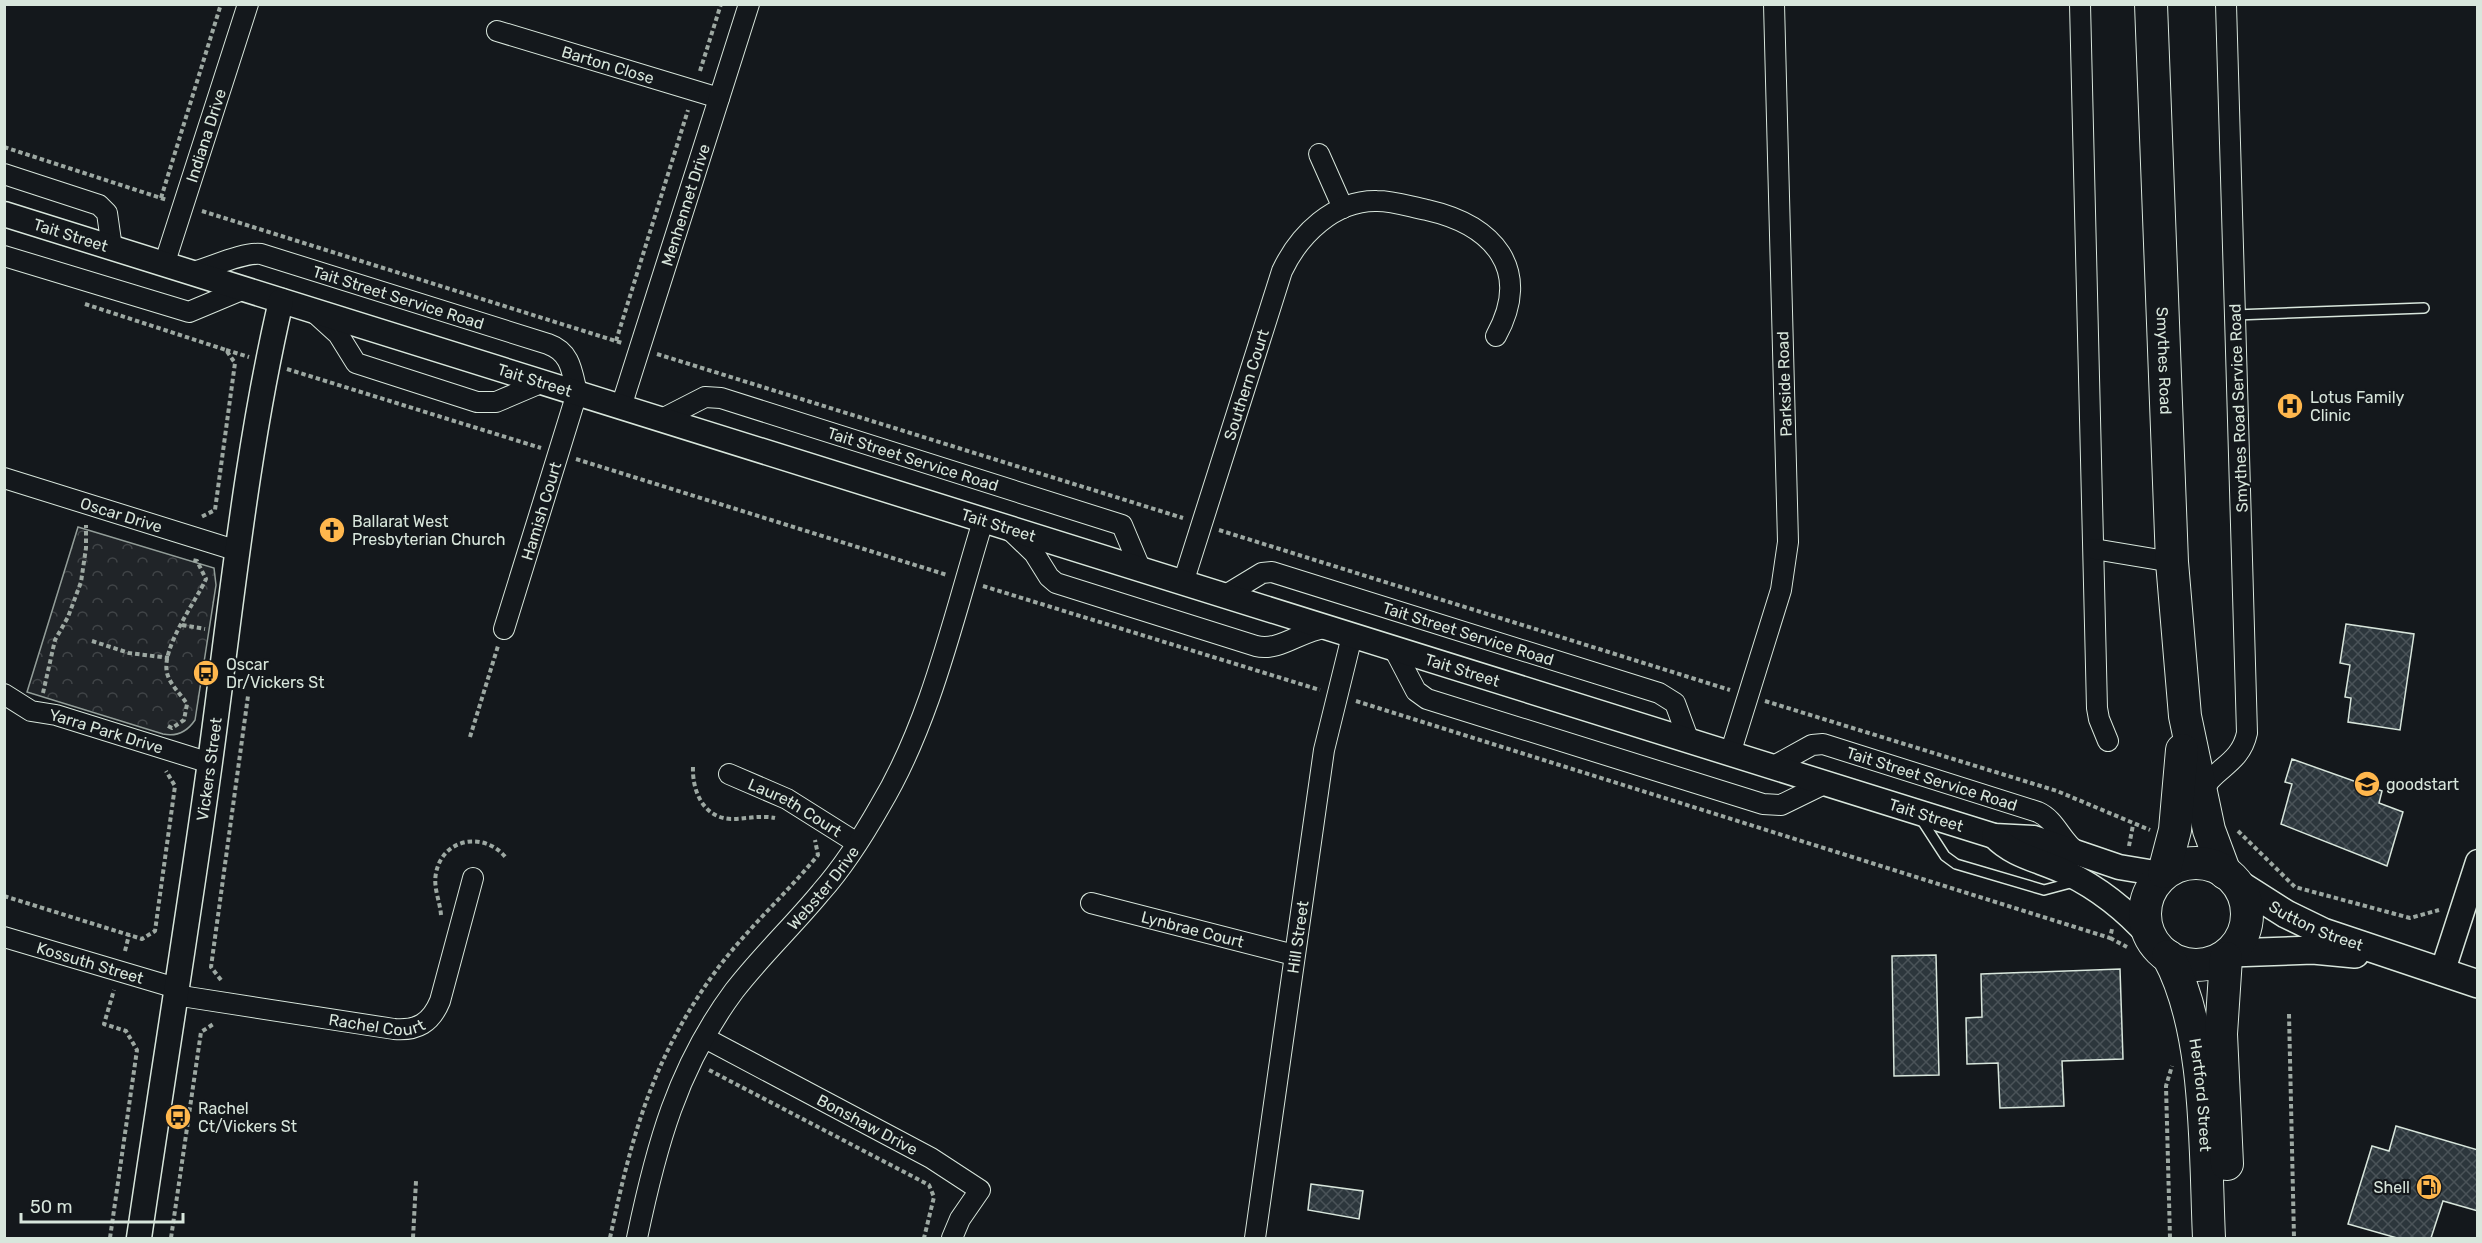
<svg xmlns="http://www.w3.org/2000/svg" width="2482" height="1243" viewBox="0 0 2482 1243" font-family="Rubik,sans-serif">
  <style>
    .forest { fill: url(#forest-crowns); stroke: #939e99; stroke-width: 1.5 }
    .building { fill: url(#building-cross-hatch); stroke: #d8e6dc; stroke-width: 1.5 }
    .lines { fill: none; stroke-linecap: round; stroke-linejoin: round }
    .service-casing { stroke: #d8e6dc; stroke-width: 12 }
    .minor-casing { stroke: #d8e6dc; stroke-width: 22 }
    .tertiary-casing { stroke: #d8e6dc; stroke-width: 27 }
    .secondary-casing { stroke: #d8e6dc; stroke-width: 30 }
    .primary-casing { stroke: #d8e6dc; stroke-width: 34 }
    .path { stroke: #9da8a2; stroke-width: 4; stroke-dasharray: 4.5 3; stroke-linecap: butt }
    .service { stroke: #14181c; stroke-width: 9 }
    .minor { stroke: #14181c; stroke-width: 20 }
    .tertiary { stroke: #14181c; stroke-width: 24 }
    .secondary { stroke: #14181c; stroke-width: 27 }
    .primary { stroke: #14181c; stroke-width: 32 }
    .labels { text-anchor: middle; stroke-width: 4.5; stroke-linejoin: round; paint-order: stroke }
    .street-label { font-size: 16px; fill: #d8e6dc; stroke: #14181c }
    .poi-label { font-size: 16px; fill: #d8e6dc; stroke: #14181c; text-anchor: start }
  </style>
  <defs>
    <pattern id="forest-crowns" width="20" height="18" patternUnits="userSpaceOnUse" patternTransform="scale(1.5)"><rect width="20" height="18" fill="#202428"/><path d="M2 6a3 3 0 1 1 6 0M12 15a3 3 0 1 1 6 0" fill="none" stroke="#404447"/></pattern>
    <pattern id="building-cross-hatch" width="8" height="8" patternUnits="userSpaceOnUse" patternTransform="scale(1.5)"><rect width="8" height="8" fill="#2c363c"/><path d="M0 0l8 8M0 8l8-8" fill="none" stroke="#4a5358"/></pattern>
  </defs>
  <rect width="100%" height="100%" fill="#14181c"/>
  <path class="forest" d="M78 527 214 568 216 585 195 720C187 732 177 737 163 734L27 692Z"/>
  <g class="building">
    <path d="M2346 624 2414 634 2400 730 2348 722 2351 698 2345 697 2350 665 2340 663Z"/>
    <path d="M2292 759 2382 791 2379 803 2403 812 2387 866 2281 824 2292 784 2285 782Z"/>
    <path d="M1936 955 1939 1075 1894 1076 1892 956Z"/>
    <path d="M2120 969 2123 1059 2062 1061 2064 1106 2000 1108 1998 1063 1967 1064 1966 1018 1982 1017 1981 974Z"/>
    <path d="M2396 1126 2478 1150V1211L2443 1201 2431 1238H2397L2348 1224 2372 1146 2389 1151Z"/>
    <path d="M1311 1184 1363 1191 1359 1219 1308 1210Z"/>
  </g>
  <g class="lines">
    <g class="service-casing">
      <g id="service">
        <path d="M2235 315 2424 308"/>
        <path d="M1921 819 1945 856 1956 864 2044 890 2074 882"/>
      </g>
    </g>
    <g class="minor-casing">
      <g id="minor">
        <path d="M2080 4 2097 708 2099 719 2108 741"/>
        <path id="s1" d="M497 31 719 98"/>
        <path d="M1319 154 1343 208"/>
        <path d="M4 174 99 205 107 213 112 248"/>
        <path d="M4 256 189 312 244 289"/>
        <path id="s2" d="M164 265 248 4"/>
        <path id="s3" d="M190 273C210 268 242 252 261 254L548 344C571 352 572 372 577 393L504 629"/>
        <path d="M316 314 338 334 356 363 477 402H496L543 382"/>
        <path id="s4" d="M621 407 749 4"/>
        <path id="s5" d="M660 420 705 397 721 398 1122 525 1141 570"/>
        <path id="s6" d="M4 478 238 551"/>
        <path d="M1010 530 1034 553 1049 577 1056 583 1256 646C1280 652 1301 630 1326 628"/>
        <path d="M2094 549 2172 562"/>
        <path id="s7" d="M1183 583 1282 271C1299 235 1334 200 1377 201 1394 201 1411 207 1427 210 1493 225 1533 269 1496 336"/>
        <path id="s8" d="M1224 596 1262 573 1272 572 1659 693 1675 703 1689 741"/>
        <path d="M1394 649 1416 691 1427 699 1763 804 1781 805 1826 783"/>
        <path id="s9" d="M4 694 31 711 56 715 210 763"/>
        <path d="M1730 754 1781 590 1788 542 1774 4"/>
        <path id="s10" d="M1772 767 1812 745 1823 744 2038 812C2056 820 2061 841 2077 852"/>
        <path id="s11" d="M729 774 787 799 857 843"/>
        <path d="M2201 795C2211 768 2240 766 2247 733L2226 4"/>
        <path id="s12" d="M1091 903 1294 955"/>
        <path id="s13" d="M4 937 176 988"/>
        <path id="s14" d="M175 995 394 1029C417 1031 431 1023 440 1001L473 878"/>
        <path id="s15" d="M705 1038 931 1158 980 1190 960 1219 952 1238"/>
        <path id="s16" d="M637 1238C656 1147 677 1068 734 991 761 956 793 926 821 892 844 866 863 836 880 806 931 721 954 615 983 521"/>
        <path id="s17" d="M1255 1238 1324 750 1352 636"/>
      </g>
    </g>
    <g class="tertiary-casing">
      <g id="tertiary">
        <path id="s18" d="M4 214 1994 836 2034 838 2119 867 2161 874"/>
        <path d="M1994 836C2014 857 2041 860 2067 873 2100 889 2126 910 2150 937"/>
        <path d="M2442 973 2478 862"/>
        <path id="s19" d="M139 1238C162 1080 188 921 210 762 231 608 246 452 281 301"/>
      </g>
    </g>
    <g class="secondary-casing">
      <g id="secondary">
        <path id="s20" d="M2234 881 2286 914 2323 932 2478 984"/>
        <path d="M2231 953 2313 950 2355 954"/>
      </g>
    </g>
    <g class="primary-casing">
      <g id="primary">
        <path id="s21" d="M2151 4 2172 562 2185 716 2209 830 2225 873"/>
        <circle cx="2196" cy="914" r="51"/>
        <path d="M2164 872 2175 830 2182 750"/>
        <path id="s22" d="M2168 956C2209 1031 2205 1153 2209 1238"/>
        <path d="M2226 958 2221 1034 2227 1164"/>
      </g>
    </g>
    <g class="path">
      <path d="M700 71 721 4"/>
      <path d="M4 147 167 200"/>
      <path d="M161 198 221 4"/>
      <path d="M202 211 622 343"/>
      <path d="M85 304 226 350 235 363 215 510 201 517"/>
      <path d="M616 341 688 110"/>
      <path d="M226 350 249 357"/>
      <path d="M657 354 1183 518"/>
      <path d="M287 369 541 448"/>
      <path d="M576 459 947 575"/>
      <path d="M1219 530 1730 690"/>
      <path d="M983 586 1320 690"/>
      <path d="M182 625 205 629"/>
      <path d="M92 641 129 653 169 658"/>
      <path d="M43 693 55 640 68 617 81 582 86 548V525"/>
      <path d="M1356 701 2110 938 2112 929"/>
      <path d="M1765 701 2057 791 2150 830"/>
      <path d="M168 726 172 728 184 720 187 704C181 694 170 685 167 673 161 648 196 601 206 579L197 561 193 560"/>
      <path d="M470 737 498 646"/>
      <path d="M693 767C692 790 703 818 731 819 746 819 760 815 775 818"/>
      <path d="M2238 831 2295 887 2410 918 2439 910"/>
      <path d="M2129 846 2133 825"/>
      <path d="M4 896 142 939 155 931 175 786 166 771"/>
      <path d="M441 915C440 901 433 888 436 873 443 837 486 831 507 859"/>
      <path d="M2110 938 2127 947"/>
      <path d="M125 951 129 935"/>
      <path d="M221 980 211 967 248 696"/>
      <path d="M2289 1014 2294 1238"/>
      <path d="M709 1070 929 1185 934 1197 924 1238"/>
      <path d="M110 1238 137 1050 126 1031 104 1024 114 990"/>
      <path d="M171 1238 201 1032 215 1023"/>
      <path d="M413 1238 416 1181"/>
      <path d="M610 1238C632 1134 653 1056 718 968 748 928 786 894 818 855L815 840"/>
      <path d="M2170 1238 2166 1086 2172 1066"/>
    </g>
    <use href="#service" class="service"/>
    <use href="#minor" class="minor"/>
    <use href="#tertiary" class="tertiary"/>
    <use href="#secondary" class="secondary"/>
    <use href="#primary" class="primary"/>
  </g>
  <defs>
    <g id="hospital-disc" transform="scale(1.35)"><circle r="9.5" fill="#ffb74d" stroke="#14181c"/><path d="M-5-5h3v3.5h4V-5h3V5h-3V1.5h-4V5h-3Z" fill="#111"/></g>
    <g id="church-disc" transform="scale(1.35)"><circle r="9.5" fill="#ffb74d" stroke="#14181c"/><path d="M-1.2-6h2.4v3.5h3.3v2.4h-3.3V6h-2.4V-.1h-3.3v-2.4h3.3Z" fill="#111"/></g>
    <g id="bus-disc" transform="scale(1.35)"><circle r="9.5" fill="#ffb74d" stroke="#14181c"/><path d="M-5-6H5V4H4V6H2V4H-2V6H-4V4H-5ZM-3.5-4V0h7V-4ZM-3.5 1.2v1.5H-2V1.2ZM2 1.2v1.5H3.5V1.2Z" fill="#111"/></g>
    <g id="school-disc" transform="scale(1.35)"><circle r="9.5" fill="#ffb74d" stroke="#14181c"/><path d="M0-5L7-2L0 1L-7-2ZM-4 1L0 2.5L4 1V4Q0 6-4 4Z" fill="#111"/></g>
    <g id="fuel-disc" transform="scale(1.35)"><circle r="9.5" fill="#ffb74d" stroke="#14181c"/><path d="M-5.5-6h7V0h2V4h1.3V-2.5L3-4.5l.8-.8L6-3V5H2.5V1h-1V6h-7ZM-4.2-4.7v3.2H.2V-4.7Z" fill="#111"/></g>
  </defs>
  <g fill-rule="evenodd">
    <use href="#hospital-disc" x="2290" y="406"/>
    <use href="#church-disc" x="332" y="530"/>
    <use href="#bus-disc" x="206" y="673"/>
    <use href="#school-disc" x="2367" y="784"/>
    <use href="#bus-disc" x="178" y="1117"/>
    <use href="#fuel-disc" x="2429" y="1187"/>
  </g>
  <g class="labels">
    <g class="street-label">
      <text dy="6" stroke="none"><textPath href="#s1" startOffset="116">Barton Close</textPath></text>
      <text dy="6" stroke="none"><textPath href="#s2" startOffset="136">Indiana Drive</textPath></text>
      <text dy="6" stroke="none"><textPath href="#s4" startOffset="212">Menhennet Drive</textPath></text>
      <text dy="6" stroke="none"><textPath href="#s18" startOffset="70">Tait Street</textPath></text>
      <text dy="6" stroke="none"><textPath href="#s3" startOffset="218">Tait Street Service Road</textPath></text>
      <text dy="6" stroke="none"><textPath href="#s21" startOffset="357">Smythes Road</textPath></text>
      <text dy="6" stroke="none"><textPath href="#s18" startOffset="556">Tait Street</textPath></text>
      <text dy="6" stroke="none"><textPath href="#s7" startOffset="208">Southern Court</textPath></text>
      <text transform="translate(1784 384) rotate(-92)" y="6">Parkside Road</text>
      <text transform="translate(2238 408) rotate(-92)" y="6">Smythes Road Service Road</text>
      <text dy="6" stroke="none"><textPath href="#s5" startOffset="268">Tait Street Service Road</textPath></text>
      <text transform="translate(541 511) rotate(-73)" y="6">Hamish Court</text>
      <text dy="6" stroke="none"><textPath href="#s6" startOffset="123">Oscar Drive</textPath></text>
      <text dy="6" stroke="none"><textPath href="#s18" startOffset="1042">Tait Street</textPath></text>
      <text dy="6" stroke="none"><textPath href="#s8" startOffset="260">Tait Street Service Road</textPath></text>
      <text dy="6" stroke="none"><textPath href="#s18" startOffset="1528">Tait Street</textPath></text>
      <text dy="6" stroke="none"><textPath href="#s9" startOffset="110">Yarra Park Drive</textPath></text>
      <text dy="6" stroke="none"><textPath href="#s19" startOffset="474">Vickers Street</textPath></text>
      <text dy="6" stroke="none"><textPath href="#s10" startOffset="171">Tait Street Service Road</textPath></text>
      <text dy="6" stroke="none"><textPath href="#s11" startOffset="74">Laureth Court</textPath></text>
      <text dy="6" stroke="none"><textPath href="#s18" startOffset="2014">Tait Street</textPath></text>
      <text dy="6" stroke="none"><textPath href="#s16" startOffset="404">Webster Drive</textPath></text>
      <text dy="6" stroke="none"><textPath href="#s20" startOffset="94">Sutton Street</textPath></text>
      <text dy="6" stroke="none"><textPath href="#s12" startOffset="105">Lynbrae Court</textPath></text>
      <text dy="6" stroke="none"><textPath href="#s17" startOffset="304">Hill Street</textPath></text>
      <text dy="6" stroke="none"><textPath href="#s13" startOffset="90">Kossuth Street</textPath></text>
      <text dy="6" stroke="none"><textPath href="#s14" startOffset="204">Rachel Court</textPath></text>
      <text dy="6" stroke="none"><textPath href="#s22" startOffset="144">Hertford Street</textPath></text>
      <text dy="6" stroke="none"><textPath href="#s15" startOffset="184">Bonshaw Drive</textPath></text>
    </g>
    <g class="poi-label">
      <text x="2310" y="403">Lotus Family<tspan x="2310" dy="18">Clinic</tspan></text>
      <text x="352" y="527">Ballarat West<tspan x="352" dy="18">Presbyterian Church</tspan></text>
      <text x="226" y="670">Oscar<tspan x="226" dy="18">Dr/Vickers St</tspan></text>
      <text x="2386" y="790">goodstart</text>
      <text x="198" y="1114">Rachel<tspan x="198" dy="18">Ct/Vickers St</tspan></text>
      <text x="2410" y="1193" text-anchor="end">Shell</text>
    </g>
  </g>
  <rect width="2482" height="1243" fill="none" stroke="#d8e6dc" stroke-width="12"/>
  <path d="M21 1213v9h162v-9" fill="none" stroke="#d8e6dc" stroke-width="3"/>
  <text x="30" y="1213" font-size="18" fill="#d8e6dc" stroke="#14181c" stroke-width="4.5" paint-order="stroke">50 m</text>
</svg>
